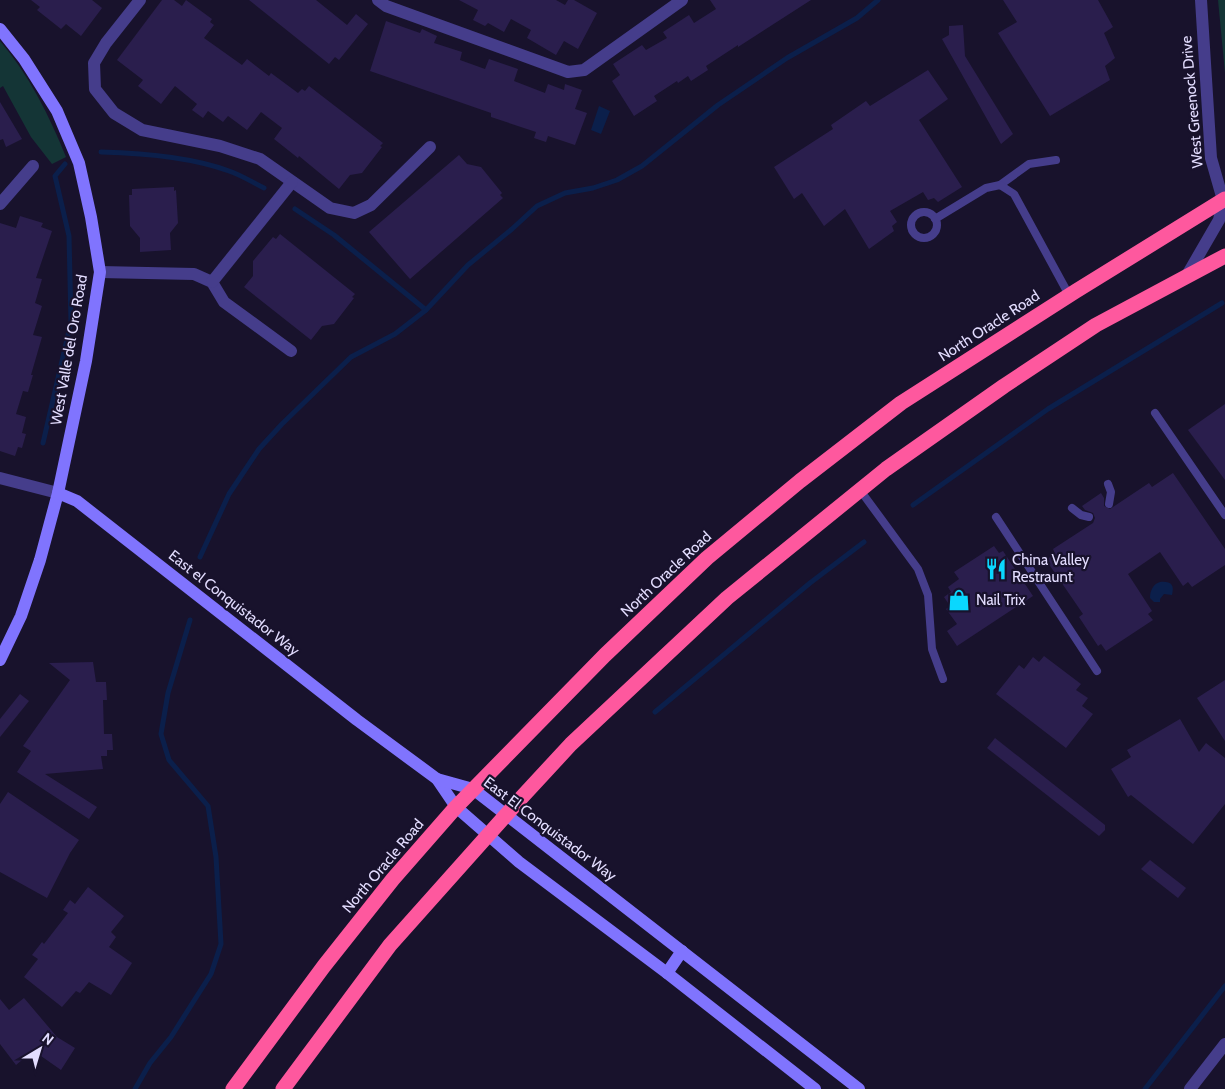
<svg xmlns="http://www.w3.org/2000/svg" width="1225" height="1089" viewBox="0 0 1225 1089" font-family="Cabin,sans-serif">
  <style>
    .green { fill: #143536 }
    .water { fill: #0b1f4b }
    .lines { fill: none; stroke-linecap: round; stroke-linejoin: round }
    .stream { stroke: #0b1f4b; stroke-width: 5 }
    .building { fill: #2a1e4d }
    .lane { stroke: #453d8b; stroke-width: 8 }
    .street { stroke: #453d8b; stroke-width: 12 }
    .secondary { stroke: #8074fe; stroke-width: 12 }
    .highway { stroke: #fe589e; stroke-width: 15 }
    .labels { text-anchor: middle; stroke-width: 4.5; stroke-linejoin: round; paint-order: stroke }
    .street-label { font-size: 15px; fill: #e3ddff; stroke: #18122c }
    .poi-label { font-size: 15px; fill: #e3ddff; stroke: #18122c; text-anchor: start }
  </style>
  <rect width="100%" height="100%" fill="#18122c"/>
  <g class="green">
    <path d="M1218 0H1225V73Z"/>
    <path d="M0 41C29 75 49 115 66 157L52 164 31 137 3 86 0 88Z"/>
  </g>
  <g class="water">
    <path d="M599 106 610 111 601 134 591 130Z"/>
    <path d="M1160 582C1170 581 1175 584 1172 595L1164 594 1160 599V602H1154L1150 598C1150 591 1153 584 1160 582Z"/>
  </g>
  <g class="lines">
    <g class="stream">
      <path d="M101 152C142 153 191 157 229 171 241 175 252 182 264 188"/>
      <path d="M295 209 334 235 426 310"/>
      <path d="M43 443 71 322 69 236 55 176 65 164"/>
      <path d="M913 505 1048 409 1222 303"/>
      <path d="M200 557 229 494 259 449 282 424 351 357 395 334 426 310 468 265 512 229 537 206 565 193 593 188 617 180 642 166 718 105 787 58 857 18 878 0"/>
      <path d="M655 712 810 583 864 542"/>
      <path d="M135 1089 150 1063 171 1037 211 974 221 944 216 857 208 806 169 760 161 734 168 693 190 620"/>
      <path d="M1145 1089 1225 986"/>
    </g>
  </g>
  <g class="building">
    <path d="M31 0H92L102 8 81 36 66 24 61 29 37 10 40 7Z"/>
    <path d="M162 0H174L182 6 186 0 212 19 210 22 214 25 204 38 242 65 247 59 269 76 271 73 298 93 302 89 305 91 309 86 383 143 380 146 382 147 362 173 350 175 339 189 299 156 298 158 274 139 282 128 261 112 247 130 228 116 223 122 208 111 203 118 192 110 197 104 175 86 161 104 138 86 143 80 117 60Z"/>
    <path d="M249 0H316L347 25 356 14 368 24 339 60 335 57 329 64Z"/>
    <path d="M459 0H556L565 5 568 0H574L597 13 578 49 564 41 556 55 527 38 531 30 511 19 504 32 488 23 485 26 473 20 478 10Z"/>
    <path d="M710 0H811L738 47V45L706 66 708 70 691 81 688 76 678 83 677 81 654 96 657 101 634 116 612 81 620 75 613 64 642 45 646 50 667 38 663 32 689 15 694 23 716 9Z"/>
    <path d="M1003 0H1098L1113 27 1104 33 1115 58 1105 66 1110 80 1050 116 998 33 1017 22Z"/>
    <path d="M386 21 420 33 422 29 437 36 434 43 462 52 460 60 485 69 489 59 518 69 514 81 545 93 548 84 564 90 565 84 582 90 575 109 587 113 575 145 548 136 546 142 534 138 536 132 491 117V113L370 71Z"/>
    <path d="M963 25 965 56 1013 134 1001 144 942 39 949 35V26Z"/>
    <path d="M928 70 948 99 919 120 962 187 938 202 934 198 928 200 923 192 890 211 897 222 892 226 894 231 869 249 845 209 824 226 802 193 794 199 774 167 833 129 831 125 866 101 870 106Z"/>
    <path d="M0 102 22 139 6 147 3 139 0 140Z"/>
    <path d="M459 155 467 164 481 167 502 193 500 195 503 198 410 279 369 232Z"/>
    <path d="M174 187V191L176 190 178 223 170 233 171 250 140 252V238L130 226 129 195H132V189Z"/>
    <path d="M20 216 43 223 41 227 52 231 36 278 42 279 35 303 42 306 33 335 42 337 31 375H33L28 392 23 391 16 414 26 417 22 433 26 434 22 448 18 447 15 456 0 451V223L16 228Z"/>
    <path d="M280 234 355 294 352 297 354 298 334 324 322 326 311 340 244 287 253 276V261L273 237 276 239Z"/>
    <path d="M1225 404V480L1188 430Z"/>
    <path d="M1173 473 1225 549V565L1192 587 1188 582 1183 586 1160 552 1128 574 1152 611 1148 614 1153 620 1106 651 1101 644 1098 646 1079 617 1083 614 1046 560 1055 554 1053 549 1093 523 1095 518 1093 513 1085 510 1082 506 1101 493 1104 498V506L1110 509 1149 483 1152 487Z"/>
    <path d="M994 546 999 553 1003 551 1033 596 957 646 947 631 957 624 946 609 950 606 944 597 951 592 948 587 959 579 954 572Z"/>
    <path d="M1044 656 1081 684 1076 690 1088 698 1082 706 1093 714 1066 748 996 694 1019 665 1024 669 1033 657 1039 662Z"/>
    <path d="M93 662 96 682H106L107 700H103L104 734H112L113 750H107V756H101L103 769 45 774 97 807 89 819 17 772 31 751 23 746 70 680 49 663Z"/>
    <path d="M1225 680V741L1197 698Z"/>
    <path d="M20 694 29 701 0 737V719Z"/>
    <path d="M1180 719 1199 752 1206 743 1225 758V804L1193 844 1131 795 1128 797 1111 769 1131 757 1127 750Z"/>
    <path d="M995 738 1105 825V830L1099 836 987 748Z"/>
    <path d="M8 792 79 840 70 853 47 898 0 872V804Z"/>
    <path d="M1150 860 1186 888 1178 898 1141 869Z"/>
    <path d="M88 887 124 916 111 932 116 937 109 947 132 963 111 995 89 982 80 993 76 991 62 1007 24 977 38 959 32 955 42 942 44 944 68 913 63 910 70 900 75 904Z"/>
    <path d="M24 998 57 1037 75 1048 61 1070 41 1056 33 1062 28 1055 16 1065 0 1044V999L9 1010Z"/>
  </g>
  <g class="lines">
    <g class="lane">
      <path d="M1000 185 1029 164 1056 160"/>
      <circle cx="924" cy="225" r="13"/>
      <path d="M935 219 986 188 1000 185 1014 194 1069 295"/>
      <path d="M1155 413 1225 515"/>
      <path d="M1108 484 1111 492 1109 504"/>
      <path d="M860 490 918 569 928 595 932 649 943 679"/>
      <path d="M1072 508 1081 515 1089 517"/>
      <path d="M996 517 1097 671"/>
    </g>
    <g class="street">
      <path d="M140 0 106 43 94 63 95 89 114 113 142 130 220 146 260 159 330 208 354 213 371 205 430 147"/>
      <path d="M378 0 386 6 568 72 584 70 682 0"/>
      <path d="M0 204 33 166"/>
      <path d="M100 272 194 274 212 282 224 302 291 351"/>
      <path d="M1186 277 1219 220 1223 200 1211 158 1201 0"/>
      <path d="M212 282 292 182"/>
      <path d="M0 478 58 493"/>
      <path d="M1190 1089 1225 1044"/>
    </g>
    <g class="secondary">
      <path d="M0 29 24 59 57 111 79 163 91 217 100 272 86 361 58 493 40 560 21 616 0 660"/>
      <path d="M58 493 77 501 357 720 437 779 456 807 519 862 667 973 815 1089"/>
      <path d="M437 779 473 789 859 1089"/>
      <path d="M667 973 682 951"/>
    </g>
    <g class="highway">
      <path d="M233 1089 324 966 393 879 456 807 605 655 707 558 800 481 901 403 1076 291 1225 199"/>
      <path d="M283 1089 390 945 522 797 571 744 727 598 886 469 1004 386 1096 325 1225 256"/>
    </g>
  </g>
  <defs>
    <g id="restaurant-bare" transform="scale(1.725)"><path d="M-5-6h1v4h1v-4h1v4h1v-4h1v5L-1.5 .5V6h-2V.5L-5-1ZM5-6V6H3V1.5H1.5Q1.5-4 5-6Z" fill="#0ad7fe" stroke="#18122c" stroke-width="2.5" paint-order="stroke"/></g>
    <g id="shop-bare" transform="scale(1.725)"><path d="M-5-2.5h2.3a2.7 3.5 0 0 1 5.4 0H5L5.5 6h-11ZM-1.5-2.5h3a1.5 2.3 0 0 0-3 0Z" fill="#0ad7fe" stroke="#18122c" stroke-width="2.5" paint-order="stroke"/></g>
  </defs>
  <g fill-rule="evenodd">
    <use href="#restaurant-bare" x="996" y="569"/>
    <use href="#shop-bare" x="959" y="600"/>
  </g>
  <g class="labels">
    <g class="street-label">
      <text transform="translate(1192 102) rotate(-95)" y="5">West Greenock Drive</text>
      <text transform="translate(989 326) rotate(-33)" y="5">North Oracle Road</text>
      <text transform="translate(69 350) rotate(-80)" y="5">West Valle del Oro Road</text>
      <text transform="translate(666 574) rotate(-43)" y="5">North Oracle Road</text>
      <text transform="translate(234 603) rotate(38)" y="5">East el Conquistador Way</text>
      <text transform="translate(550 829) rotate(37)" y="5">East El Conquistador Way</text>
      <text transform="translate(383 866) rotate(-50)" y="5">North Oracle Road</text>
    </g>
    <g class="poi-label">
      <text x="1012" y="565">China Valley<tspan x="1012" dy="17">Restraunt</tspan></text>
      <text x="976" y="605">Nail Trix</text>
    </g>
  </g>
  <g transform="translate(40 1049) rotate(38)" stroke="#18122c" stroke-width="4" paint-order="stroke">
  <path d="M0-4L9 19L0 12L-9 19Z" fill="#e3ddff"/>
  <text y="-8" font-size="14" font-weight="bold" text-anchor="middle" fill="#e3ddff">N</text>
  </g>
</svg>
